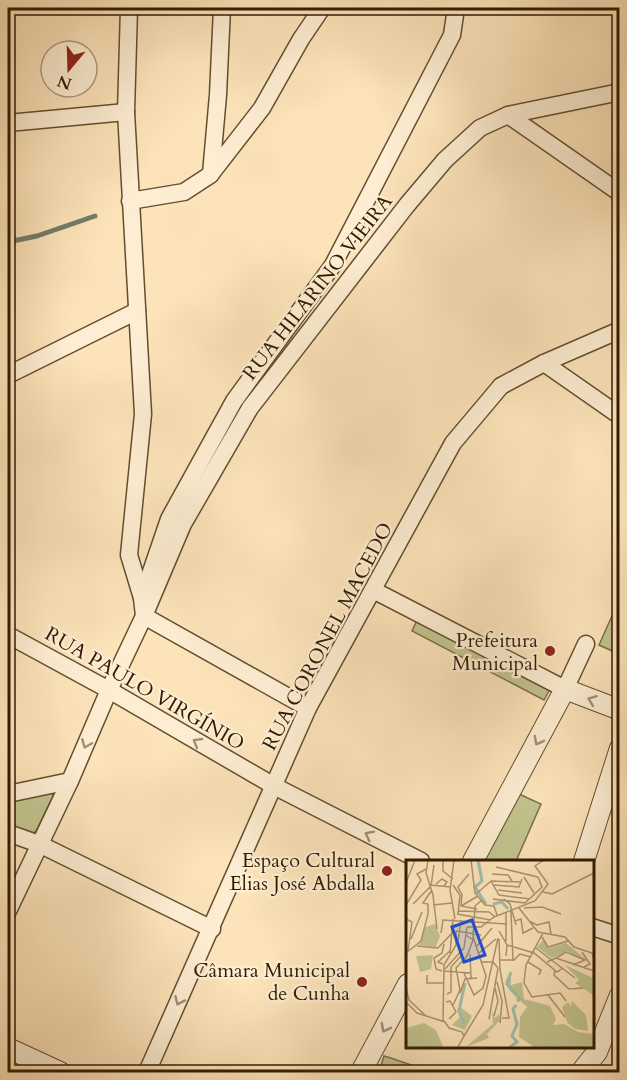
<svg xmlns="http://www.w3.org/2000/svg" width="627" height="1080" viewBox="0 0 627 1080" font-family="Cardo,serif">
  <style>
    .green { fill: #c2c38e; stroke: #7a7047; stroke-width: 1.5 }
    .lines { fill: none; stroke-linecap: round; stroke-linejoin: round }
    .stream { stroke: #747d67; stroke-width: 5 }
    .minor-casing { stroke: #644e2e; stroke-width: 19 }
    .tertiary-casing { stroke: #644e2e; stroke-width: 22 }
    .minor { stroke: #fdedd2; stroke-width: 16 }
    .tertiary { stroke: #fdedd2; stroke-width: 20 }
    .oneway { stroke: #a28f74 }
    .poi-dot { fill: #8f2418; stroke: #fdedd2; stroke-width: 2 }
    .labels { text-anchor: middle; stroke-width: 4.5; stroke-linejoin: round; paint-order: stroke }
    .street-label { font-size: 20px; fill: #321c00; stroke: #fdedd2 }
    .poi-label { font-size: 20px; fill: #321c00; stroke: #fdedd2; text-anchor: end }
    .inset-river { fill: none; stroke: #a0beac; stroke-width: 3 }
    .inset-road { fill: none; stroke: #ab936f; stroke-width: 1.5 }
    .view { fill: #1d4ed8; fill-opacity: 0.15; stroke: #1d4ed8; stroke-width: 3 }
    .inset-edge { fill: none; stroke: #321c00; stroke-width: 3 }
  </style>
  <rect width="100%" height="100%" fill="#fce3b9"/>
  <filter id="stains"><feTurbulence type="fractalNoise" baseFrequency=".00333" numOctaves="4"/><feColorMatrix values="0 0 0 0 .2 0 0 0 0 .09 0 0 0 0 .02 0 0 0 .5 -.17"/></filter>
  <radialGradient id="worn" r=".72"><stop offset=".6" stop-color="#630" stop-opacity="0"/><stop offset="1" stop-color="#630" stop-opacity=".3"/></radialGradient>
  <g class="green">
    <path d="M619 600V654L599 645Z"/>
    <path d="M418 618 551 687 544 700 412 631Z"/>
    <path d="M50 790 53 796 36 831 30 835 8 825V801Z"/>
    <path d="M517 793 541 804 516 861H481Z"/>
    <path d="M384 1056 391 1058 431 1072H379Z"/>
  </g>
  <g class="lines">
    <path class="stream" d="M8 242 37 236 95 216"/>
    <g class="minor-casing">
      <g id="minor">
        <path d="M129 8 126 112 143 414 129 555 142 598"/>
        <path d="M508 115 620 193"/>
        <path d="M8 123 126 112"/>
        <path d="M211 174 218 95 222 8"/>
        <path d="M130 201 184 192 210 175 262 108 301 39 322 8"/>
        <path d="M544 363 620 416"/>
        <path d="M8 375 137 311"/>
        <path d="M373 590 565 689 586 644"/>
        <path d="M8 635 109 690 274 786 421 861"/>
        <path d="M308 708 144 616 183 524 250 408 407 205 445 160 480 128 508 115 620 92"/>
        <path d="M8 794 70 781"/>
        <path d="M8 833 39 844 212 929"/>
        <path d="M8 911 70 781 109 690 144 616 142 598 169 519 234 401 333 265 452 35 456 8"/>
        <path d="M592 927 620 936"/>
        <path d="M147 1072 308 708 453 443 501 386 544 363 620 330"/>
      </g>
    </g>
    <g class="tertiary-casing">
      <g id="tertiary">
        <path d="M473 861 565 689 620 710"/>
        <path d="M584 861 620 748"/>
        <path d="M8 1048 60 1072"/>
        <path d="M361 1072 408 984"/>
        <path d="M581 1072 597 1052 620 995"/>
      </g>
    </g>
    <use href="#minor" class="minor"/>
    <use href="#tertiary" class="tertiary"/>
  </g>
  <defs><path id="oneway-chevron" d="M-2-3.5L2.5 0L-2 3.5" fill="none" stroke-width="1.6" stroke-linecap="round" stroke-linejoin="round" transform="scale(1.5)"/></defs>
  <g class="oneway">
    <use href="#oneway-chevron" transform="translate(592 700) rotate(-159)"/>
    <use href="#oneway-chevron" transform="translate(538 741) rotate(118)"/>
    <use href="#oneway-chevron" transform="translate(197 742) rotate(-150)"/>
    <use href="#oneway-chevron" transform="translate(86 744) rotate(113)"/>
    <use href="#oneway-chevron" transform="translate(369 835) rotate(-153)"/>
    <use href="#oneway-chevron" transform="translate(179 1001) rotate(114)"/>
    <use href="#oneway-chevron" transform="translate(385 1028) rotate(118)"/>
  </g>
  <g class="poi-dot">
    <circle cx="550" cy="651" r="6"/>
    <circle cx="387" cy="871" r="6"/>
    <circle cx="362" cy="982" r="6"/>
  </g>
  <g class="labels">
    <g class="street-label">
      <text transform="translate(317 287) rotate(-52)" y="7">RUA HILARINO VIEIRA</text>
      <text transform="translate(327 636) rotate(-62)" y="7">RUA CORONEL MACEDO</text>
      <text transform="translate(145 688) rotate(30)" y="7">RUA PAULO VIRGÍNIO</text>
    </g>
    <g class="poi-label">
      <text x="538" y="647">Prefeitura<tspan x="538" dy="23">Municipal</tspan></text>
      <text x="375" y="867">Espaço Cultural<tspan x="375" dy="23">Elias José Abdalla</tspan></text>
      <text x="350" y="977">Câmara Municipal<tspan x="350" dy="23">de Cunha</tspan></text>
    </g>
  </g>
  <g transform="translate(406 860)">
    <rect width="188" height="188" fill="#fce3b9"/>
    <path d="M29 64 34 76 30 87 13 85 19 67ZM27 95 25 109 14 112 10 96Z" fill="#c2c38e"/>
    <path d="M137 80 143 88 160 83 183 102 161 91 146 98 131 87ZM159 105 187 118V135L169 123 173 120ZM105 115V125L116 122 118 139 144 146 150 159 147 165 158 164 172 172 187 174V187H128L113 177 114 157 121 147 104 131 99 121ZM166 141 180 155 182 171 169 169 161 162 156 147 162 142 165 146ZM54 147 66 156 59 170 46 165 54 157 51 149ZM86 151 89 158 93 154 94 160 81 174 83 178 60 187 87 164ZM18 163 30 170 37 187H0V168Z" fill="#c2c38e"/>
    <path class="inset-river" d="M72 0 76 21 69 27 80 44M87 44 96 42 102 49M105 112 101 124 114 139 111 141M58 164 53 151 59 123M104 187 111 182 106 176 111 164 107 149 110 145"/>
    <path class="inset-road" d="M22 0 20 13 27 35 31 69M37 0V11L47 19M48 0 44 30 49 59M65 0 69 33 79 45 88 46 91 55M90 7 132 17M86 14 102 15 106 21M118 17 128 33M85 21 93 35 124 39M85 21 114 22M0 23 9 0M30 24 36 19 41 22 38 26M25 25 45 27M47 25 54 35 52 54M88 25 113 27 116 19M25 26 28 5M92 30 116 33M137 32 146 34 188 13M55 33 52 27 63 14M56 33 55 46 71 49M70 34 85 21M87 39 119 43 136 27 132 17M98 39 104 44 110 65M7 44 24 27M0 45 15 20 11 14 20 9M27 45 46 43M55 46 72 36M113 48 132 72 159 77 168 87 186 93 188 99M118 48 136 47 155 54M53 51 83 52 88 56M105 51 107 101M100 53V81M51 54 85 60M0 59 6 62 2 91M109 61 115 59 117 73 127 68M123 61 131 65 143 62 145 74M61 67H75L88 57 129 41 142 24 129 6 138 0M50 71 75 75M93 71 101 85 100 96M35 73 37 60 101 64M137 73 120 105 118 123 126 137 154 133 160 141M136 77 142 87 162 81M67 78 69 46 76 40M5 79 16 52M93 79 94 110 103 158H96M52 81 55 60M101 85 128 93 151 112 157 108M11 86 32 88 48 71M71 86 86 68M130 88 169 118M176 92 184 104 178 107M0 93 15 81 22 54V44L17 43 26 30M44 93 47 59M73 93 90 79M64 94 65 118M150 98 160 92 179 100 167 105M94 100H108L114 94 125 97M76 102H87L92 108M122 102 135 110 133 115M141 102 150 98 188 111M37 104 32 102 45 90M39 109 58 88 61 67M149 110 148 115 163 129 177 128M36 111 30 109 28 98 36 93 38 84M38 111 64 113M58 113 68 135 77 128 80 116 67 77M21 115V123H38M91 122 96 141 94 163M0 128 3 140 19 155M54 133 59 119 71 118M41 134 45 132V107L55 96M142 135 159 157M0 142 11 153 39 162 43 168 56 172 58 176 52 187M40 142 44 141 50 152 43 159M47 145 54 130 50 108 61 96 67 80 60 75M88 156 92 141 89 128M83 159 92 108M37 161 38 105 50 85V71M58 176 77 145 92 78"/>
    <path class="view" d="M66 60 79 95 58 102 46 67Z"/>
    <rect width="188" height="188" class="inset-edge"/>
  </g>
  <rect width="627" height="1080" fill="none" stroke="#fce3b9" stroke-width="30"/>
  <rect x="9" y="9" width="609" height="1062" fill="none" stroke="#321c00" stroke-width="3"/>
  <rect x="15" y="15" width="597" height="1050" fill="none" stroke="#321c00" stroke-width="1.5"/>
  <g transform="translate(69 69) rotate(199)"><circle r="28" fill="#fdedd2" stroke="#ac997e" stroke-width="1.5"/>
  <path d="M0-4.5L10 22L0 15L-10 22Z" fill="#8f2418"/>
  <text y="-9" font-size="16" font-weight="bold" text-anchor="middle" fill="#321c00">N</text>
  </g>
  <rect width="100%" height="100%" filter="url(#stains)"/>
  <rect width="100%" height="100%" fill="url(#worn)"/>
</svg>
